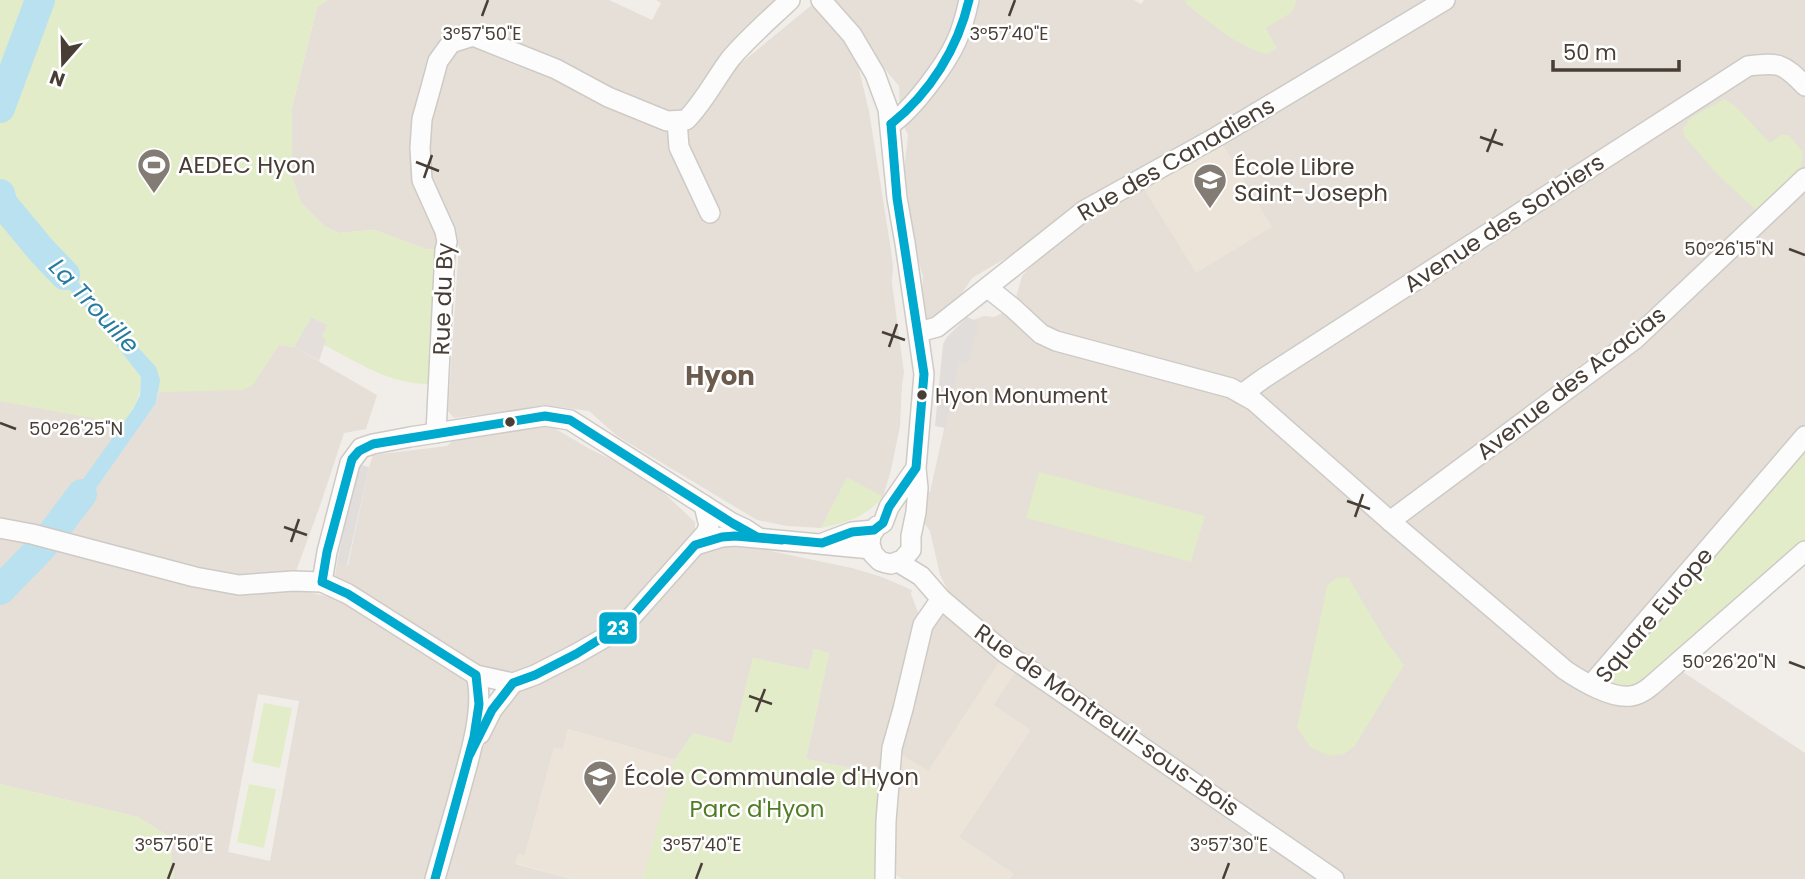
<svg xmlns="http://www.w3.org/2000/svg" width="1805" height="879" viewBox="0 0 1805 879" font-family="Poppins,sans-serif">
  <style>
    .residential { fill: #e5dfd7; fill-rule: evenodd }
    .industrial { fill: #e4dfdb }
    .education { fill: #ece4d9 }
    .green { fill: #e2ecc9 }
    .parking { fill: #e0ddda }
    .water { fill: #b9e1f0 }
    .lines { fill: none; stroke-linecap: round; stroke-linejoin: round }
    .river { stroke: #b9e1f0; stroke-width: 30 }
    .minor-casing { stroke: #cecac6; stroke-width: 22 }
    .minor { stroke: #fdfcfc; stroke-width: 19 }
    .bus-1-casing { stroke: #fff; stroke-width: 14 }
    .bus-1 { stroke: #00a9ce; stroke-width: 9 }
    .ticks { fill: none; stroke: #483e36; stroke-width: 2.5 }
    .bus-dot { fill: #483e36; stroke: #fff; stroke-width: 2.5 }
    .labels { text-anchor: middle; stroke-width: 5; stroke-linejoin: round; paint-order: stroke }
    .bus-label { font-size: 21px; fill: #483e36; stroke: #fff; text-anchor: start }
    .street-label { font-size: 23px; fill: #483e36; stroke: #fff }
    .poi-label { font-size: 23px; fill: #483e36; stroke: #fff; text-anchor: start }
    .park-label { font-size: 23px; fill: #517c26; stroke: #fff }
    .water-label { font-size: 24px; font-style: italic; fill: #267b9f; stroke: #fff }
    .quarter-label { font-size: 26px; font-weight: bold; fill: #6b5b4c; stroke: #fff }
    .ticks-label { font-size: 18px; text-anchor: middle; fill: #483e36; stroke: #fff; stroke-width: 5; stroke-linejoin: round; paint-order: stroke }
    .line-badge { stroke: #fff; stroke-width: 2.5 }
    .badge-label { font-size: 19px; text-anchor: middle; font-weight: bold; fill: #fff }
  </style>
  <rect width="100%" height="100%" fill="#f1eeea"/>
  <g class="residential">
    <path d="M328 0H609L652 20 661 3 656 0H790L735 68 813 4 842 39 858 65 869 111 891 250 893 267 892 283 904 373 902 385 900 426 891 470 883 497 847 478 821 528 787 526 757 520 617 436 589 411 543 405 519 410 454 418 448 411 459 245 445 250 426 249 374 230 338 233 324 226 301 203 292 177V107L317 7Z"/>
    <path d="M833 0H1134L1141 4 1144 0H1805V436L1674 666 1805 753V879H1010L1013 874 959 837 1030 730 993 705 1020 664 1005 654 928 772 889 776 806 759 829 653 814 649 809 670 753 658 732 744 693 733 675 760 568 729 563 750 554 748 525 855 516 864 572 879H174L170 837 138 817 0 784V598L58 541 67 530 156 403 159 391 252 385 279 345 294 347 377 395 366 429 344 433 322 500 290 588 335 598 342 586 335 576 337 563 348 565 369 467 373 455 447 446 452 441 542 427 554 428 590 449 647 477 695 522V528L706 533 732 543 852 568 882 577 912 590 911 594 923 625 944 615 964 620 957 609 940 575 930 531 916 512 918 488 930 492 959 361 967 364 978 322 973 320 984 316 994 317 1013 308 1022 276 1073 219 972 278 945 320 919 332 923 277 916 251 904 171 908 135 900 118 899 86 848 25ZM476 675 513 684 471 750ZM258 694 299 701 270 861 228 852Z"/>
    <path d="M0 401 133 425 49 538 0 590Z"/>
  </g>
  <path class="industrial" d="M311 317 328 325 322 336 326 339 319 361 294 347Z"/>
  <g class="education">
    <path d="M1218 136 1272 227 1196 273 1139 181Z"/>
    <path d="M1005 653 1021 664 993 705 1030 730 959 837 1014 874 1010 879H902L886 868 892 748 928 771Z"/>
    <path d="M568 729 675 760 643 879H572L515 863 518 853 525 855 554 748 563 749Z"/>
  </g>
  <g class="green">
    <path d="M0 0H328L317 7 292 107V177L301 203 324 226 338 233 374 230 426 249 445 250 428 384C390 384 357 362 324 345L326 339 322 337 327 325 312 317 294 347 279 345 252 386 242 390 165 392 152 391 151 375 95 318 141 377C142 396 133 409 123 424L0 401Z"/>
    <path d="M1185 0H1297L1292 12 1266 28 1277 48 1268 54C1238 48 1212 23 1187 5Z"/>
    <path d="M1724 99 1735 106 1770 143 1781 135H1789L1803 152 1800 173 1757 211 1718 175 1684 136 1683 128 1692 117Z"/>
    <path d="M1805 436V552L1651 686 1605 691 1602 672Z"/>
    <path d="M1039 472 1205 516 1191 562 1026 518Z"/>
    <path d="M847 477 883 497C864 518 848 522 821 528Z"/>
    <path d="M1348 577 1385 639 1404 665 1355 746 1344 754 1329 756 1310 747 1297 727 1327 586 1336 578Z"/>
    <path d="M814 649 829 653 806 759 889 776 885 879H643L675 760 693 733 732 744 753 658 809 670Z"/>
    <path d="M264 703 292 708 280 768 252 762Z"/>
    <path d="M0 784 138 817 170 837 174 879H0Z"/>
    <path d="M249 784 276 789 264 848 237 842Z"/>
  </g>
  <g class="parking">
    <path d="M967 317 979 322 968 364 959 362 945 428 935 426 943 344 947 337Z"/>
    <path d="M357 464 369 467 347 565 337 563Z"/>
  </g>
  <g class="water">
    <path d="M41 242 156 367 160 380 156 403 67 530 50 526 133 409 140 395 141 377 95 318 32 248Z"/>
    <path d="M35 545 49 550 0 598V574L21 552Z"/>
  </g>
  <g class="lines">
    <g class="river">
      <path d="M0 108 40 0"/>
      <path d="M0 194 3 204 42 251 65 275"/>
      <path d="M0 590 42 547 82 494"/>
    </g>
    <g class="minor-casing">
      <g id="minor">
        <path d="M821 0 852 35 875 74 888 109 897 198 905 243 924 374 916 468 918 488 916 512 911 536V550L902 560 891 564 886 563 880 561 873 554 870 544 871 535 877 526 883 523 889 507 916 468"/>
        <path d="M677 121 679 147 710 213"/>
        <path d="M891 124C912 110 945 66 956 42 962 29 966 14 969 0"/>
        <path d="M988 288 1013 308 1041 334 1056 341 1231 388 1254 401 1390 521 1565 670C1581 681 1612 699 1631 696 1639 695 1645 691 1651 686L1805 551"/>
        <path d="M919 332 937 327 1085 210 1218 136 1445 0"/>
        <path d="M1242 394 1264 378 1748 66C1779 62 1783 63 1805 86"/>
        <path d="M436 433 445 250 447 242 445 231 422 180 420 148 422 119 431 87 438 61 451 43 473 36 556 69 608 97 667 121 686 120C704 102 715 79 731 58 749 37 770 19 790 0"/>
        <path d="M1390 521 1635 339 1805 178"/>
        <path d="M0 528 32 534 195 577 239 585 293 581 322 582 348 594 476 675 513 683 535 675 576 654 604 638 626 623 706 533 709 526 704 505"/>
        <path d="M823 543 852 532 874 530"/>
        <path d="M696 545 722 537 735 536 871 549"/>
        <path d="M898 562 921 576 941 599 1005 653 1334 879"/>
        <path d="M322 582 327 552 350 463 361 448 373 444 410 437 545 416 570 420 732 523 745 529 757 537"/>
        <path d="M1591 685 1805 436"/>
        <path d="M480 734 492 710 513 683"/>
        <path d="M435 879C443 852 450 826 458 799 467 764 486 710 476 675"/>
        <path d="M885 879 886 821 892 748 903 709 923 625 941 599"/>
      </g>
    </g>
    <use href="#minor" class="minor"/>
    <g class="bus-1-casing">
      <g id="bus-1">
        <path d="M891 124C930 93 958 48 969 0"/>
        <path d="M470 754 492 710 513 683 535 675 576 654 626 623 695 545 722 537 735 536 782 540"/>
        <path d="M435 879 474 737 479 704 476 675 348 594 322 582 327 552 352 459 359 451 373 444 545 416 570 420 732 523 757 537 822 543 852 532 874 530 883 523 889 507 916 468 924 374 897 198 891 124"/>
      </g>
    </g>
    <use href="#bus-1" class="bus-1"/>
  </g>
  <path class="ticks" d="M482 16 488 0M1009 16 1015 0M1480 137 1503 145M1487 152 1496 129M416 162 439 171M424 178 432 155M1789 249 1805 255M882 332 905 340M889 347 897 324M0 423 16 429M1347 501 1370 509M1355 517 1363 494M284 527 307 535M291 542 299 519M1789 662 1805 668M749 696 772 704M756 712 765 689M168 879 174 863M696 879 702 863M1223 879 1229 863"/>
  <defs>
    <g id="stadium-pin" transform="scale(1.75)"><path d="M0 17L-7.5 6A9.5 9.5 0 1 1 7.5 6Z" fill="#837c75" stroke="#fff"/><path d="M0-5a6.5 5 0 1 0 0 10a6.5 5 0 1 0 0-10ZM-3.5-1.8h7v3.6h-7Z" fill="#fff"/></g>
    <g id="school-pin" transform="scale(1.75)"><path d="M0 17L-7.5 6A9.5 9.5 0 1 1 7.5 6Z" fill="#837c75" stroke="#fff"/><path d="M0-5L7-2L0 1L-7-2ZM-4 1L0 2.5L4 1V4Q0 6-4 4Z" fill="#fff"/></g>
  </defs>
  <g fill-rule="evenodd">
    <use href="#stadium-pin" x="154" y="165"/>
    <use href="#school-pin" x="1210" y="180"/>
    <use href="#school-pin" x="600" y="777"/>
  </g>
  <g class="bus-dot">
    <circle cx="922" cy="395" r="6"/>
    <circle cx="510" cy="422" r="6"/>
  </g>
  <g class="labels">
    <g class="bus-label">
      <text x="935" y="403">Hyon Monument</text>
    </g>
    <g class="street-label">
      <text transform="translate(1176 159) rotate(-30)" y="8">Rue des Canadiens</text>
      <text transform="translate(1504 223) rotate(-33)" y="8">Avenue des Sorbiers</text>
      <text transform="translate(443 299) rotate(-88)" y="8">Rue du By</text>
      <text transform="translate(1571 383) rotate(-38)" y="8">Avenue des Acacias</text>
      <text transform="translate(1654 615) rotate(-50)" y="8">Square Europe</text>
      <text transform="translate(1107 720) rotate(35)" y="8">Rue de Montreuil-sous-Bois</text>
    </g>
    <g class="poi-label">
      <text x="178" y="173">AEDEC Hyon</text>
      <text x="1234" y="175">École Libre<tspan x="1234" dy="26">Saint-Joseph</tspan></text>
      <text x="624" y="785">École Communale d'Hyon</text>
    </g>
    <g class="park-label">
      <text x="757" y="817">Parc d'Hyon</text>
    </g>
    <g class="water-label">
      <text transform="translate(94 306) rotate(47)" y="8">La Trouille</text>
    </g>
    <g class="quarter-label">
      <text x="720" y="385">Hyon</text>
    </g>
  </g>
  <g class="ticks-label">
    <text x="482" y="40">3°57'50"E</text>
    <text x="1009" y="40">3°57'40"E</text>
    <text x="1729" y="255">50°26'15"N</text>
    <text x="76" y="435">50°26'25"N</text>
    <text x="1729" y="668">50°26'20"N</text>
    <text x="174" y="851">3°57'50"E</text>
    <text x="702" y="851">3°57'40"E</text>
    <text x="1229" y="851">3°57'30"E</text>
  </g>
  <rect class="line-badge" x="598" y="611" width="40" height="34" rx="7" fill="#00a9ce"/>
  <g class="badge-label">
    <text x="618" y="635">23</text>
  </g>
  <g transform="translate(63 63) rotate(200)" stroke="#ffffff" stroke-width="5" paint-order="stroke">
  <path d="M0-5L12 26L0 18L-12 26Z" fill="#483e36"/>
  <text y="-10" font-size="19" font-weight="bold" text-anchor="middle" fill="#483e36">N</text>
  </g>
  <path d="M1553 60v10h126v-10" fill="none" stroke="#483e36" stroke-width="3.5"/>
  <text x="1563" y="60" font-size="21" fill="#483e36" stroke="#ffffff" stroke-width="5" paint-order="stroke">50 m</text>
</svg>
